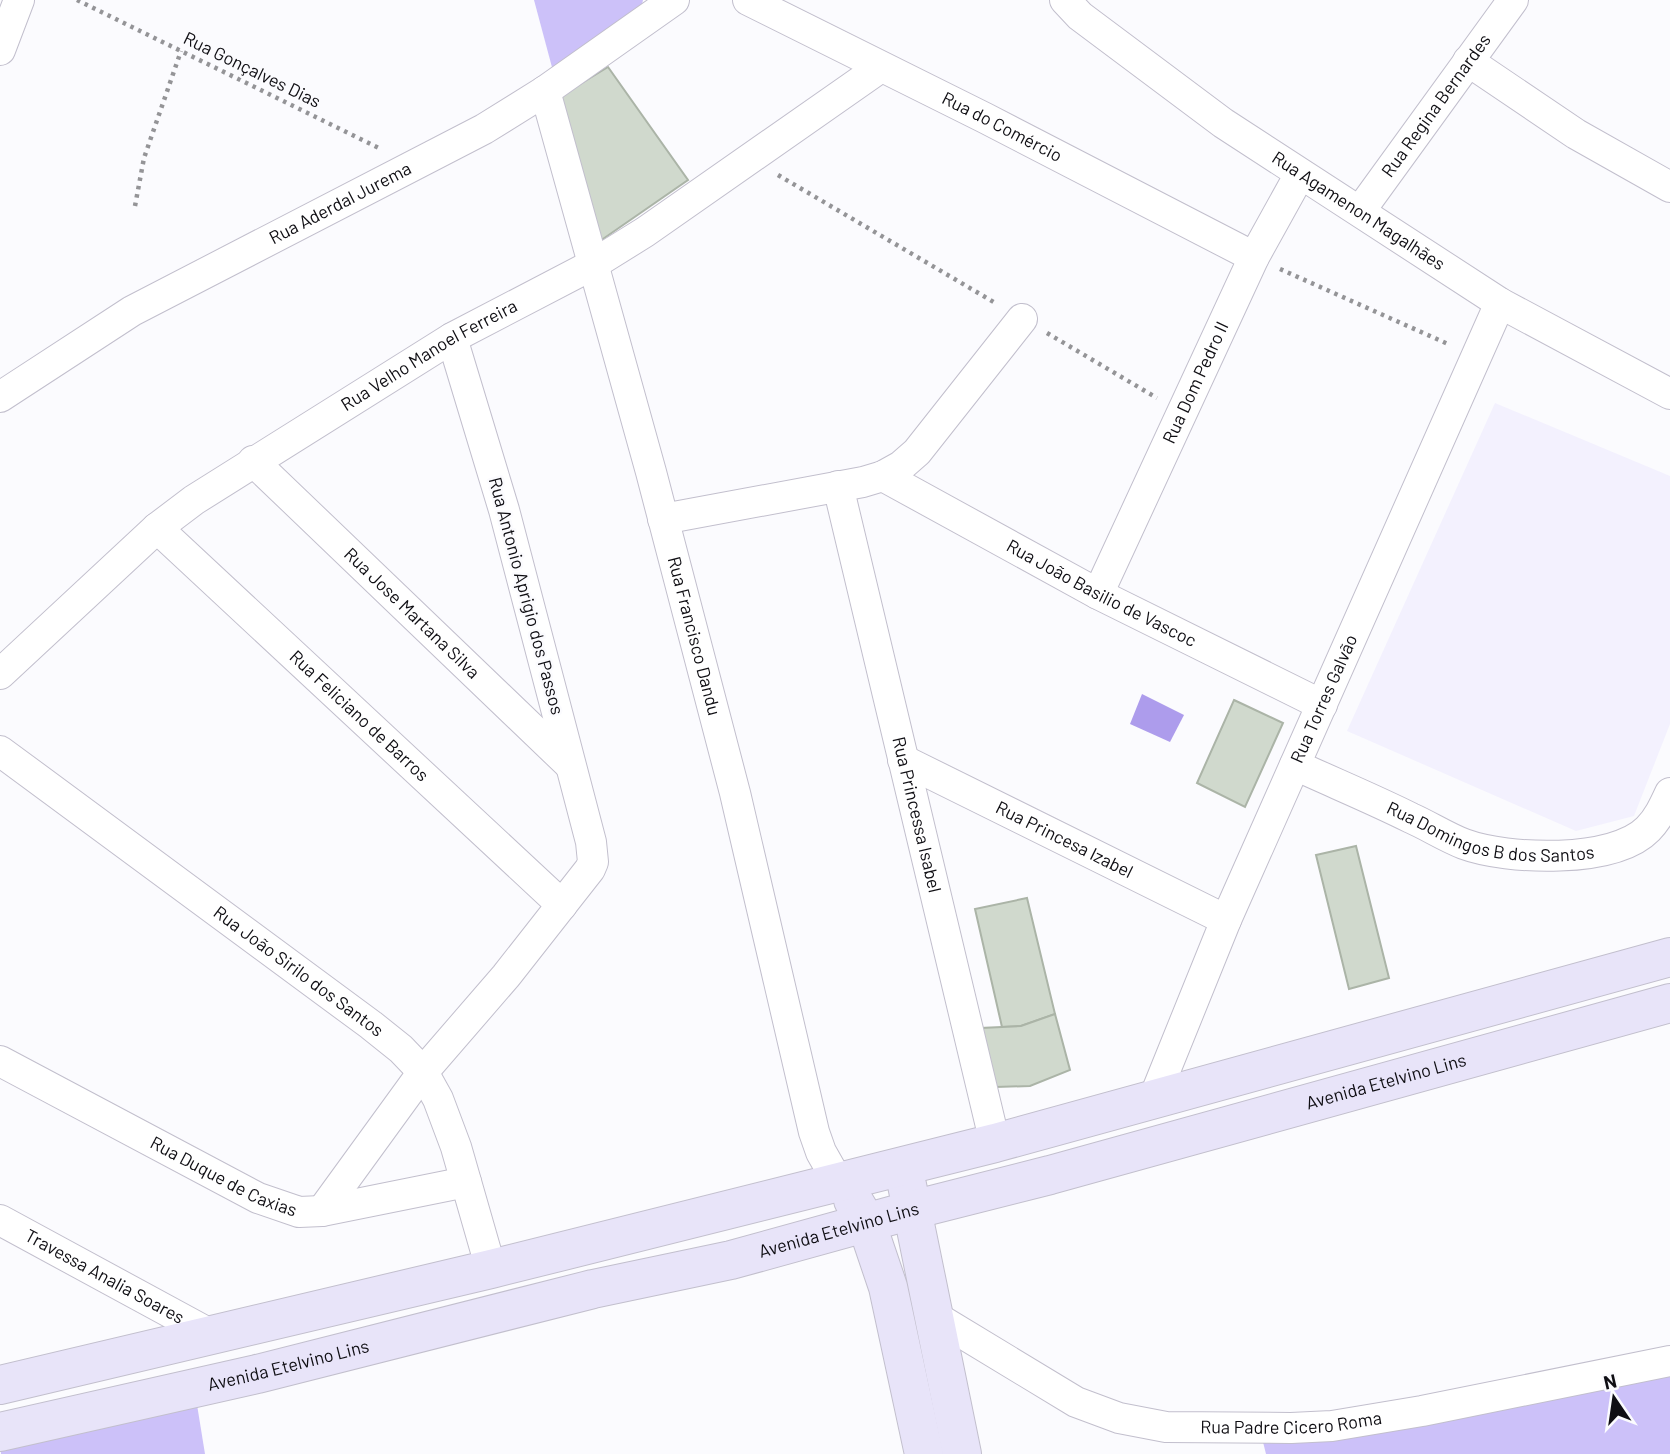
<svg xmlns="http://www.w3.org/2000/svg" width="1670" height="1454" viewBox="0 0 1670 1454" font-family="Barlow,sans-serif">
  <style>
    .built { fill: #f3f1fe }
    .green { fill: #ccc1f9 }
    .water { fill: #ad9cec }
    .building { fill: #d0d9cd; stroke: #abb4a7; stroke-width: 2 }
    .lines { fill: none; stroke-linecap: round; stroke-linejoin: round }
    .street-casing { stroke: #c2bfcd; stroke-width: 32 }
    .secondary-casing { stroke: #c2bfcd; stroke-width: 40 }
    .path { stroke: #949497; stroke-width: 4.5; stroke-dasharray: 3.5 5; stroke-linecap: butt }
    .street { stroke: #fff; stroke-width: 30 }
    .secondary { stroke: #e8e4f9; stroke-width: 38 }
    .labels { text-anchor: middle; stroke-width: 5; stroke-linejoin: round; paint-order: stroke }
    .street-label { font-size: 18px; fill: #0f0e13; stroke: #fbfbfe }
  </style>
  <rect width="100%" height="100%" fill="#fbfbfe"/>
  <path class="built" d="M1495 403 1670 476V724L1634 816 1576 831 1347 731Z"/>
  <g class="green">
    <path d="M534 0H643L641 9 553 71Z"/>
    <path d="M1670 1365V1454H1266L1263 1442Z"/>
    <path d="M193 1380 205 1454H1L0 1434Z"/>
  </g>
  <path class="water" d="M1142 694 1184 715 1170 742 1130 724Z"/>
  <g class="building">
    <path d="M608 67 688 180 600 241 559 97Z"/>
    <path d="M1234 700 1283 723 1245 807 1197 783Z"/>
    <path d="M1356 846 1389 978 1349 989 1316 855Z"/>
    <path d="M1027 898 1055 1014 1021 1026 1002 1027 975 909Z"/>
    <path d="M1055 1014 1070 1070 1030 1086 996 1087 981 1028 1021 1026Z"/>
  </g>
  <g class="lines">
    <g class="street-casing">
      <g id="street">
        <path id="s1" d="M748 0 985 118 1254 257"/>
        <path id="s2" d="M1065 0 1080 16 1223 123 1500 303 1670 394"/>
        <path d="M0 50 19 0"/>
        <path d="M1468 61 1576 134 1670 187"/>
        <path id="s3" d="M545 91 651 472 735 793 814 1132 821 1152 838 1182"/>
        <path id="s4" d="M1360 211 1513 0"/>
        <path id="s5" d="M0 397 132 311 484 129 545 91 674 0"/>
        <path id="s6" d="M253 461 570 765"/>
        <path id="s7" d="M883 476 1098 594 1322 705"/>
        <path id="s8" d="M838 486 995 1143"/>
        <path d="M663 519 863 482 883 476 901 466 917 452 1022 319"/>
        <path id="s9" d="M157 528 562 905"/>
        <path id="s10" d="M1098 594 1254 257 1300 174"/>
        <path id="s11" d="M0 674 157 528 194 500 452 338 592 265 645 232 881 67"/>
        <path id="s12" d="M0 751 371 1025 401 1049 423 1072 438 1099 456 1147 491 1269"/>
        <path id="s13" d="M903 760 1226 920"/>
        <path id="s14" d="M1295 765C1334 783 1373 799 1411 818 1429 826 1446 837 1464 844 1507 860 1614 864 1648 829 1658 819 1664 806 1670 793"/>
        <path id="s15" d="M0 1061 258 1198 299 1212 322 1211 466 1182"/>
        <path id="s16" d="M1154 1098 1226 920 1500 303"/>
        <path d="M322 1211 423 1072 506 976 590 869 593 862 591 842 504 510 452 338"/>
        <path id="s17" d="M0 1220 210 1334"/>
        <path id="s18" d="M934 1316 1076 1402 1119 1418 1166 1427 1291 1428 1332 1426 1422 1411 1670 1361"/>
      </g>
    </g>
    <g class="secondary-casing">
      <g id="secondary">
        <path d="M907 1185 962 1454"/>
        <path d="M853 1200 866 1222 888 1287 924 1454"/>
        <path d="M0 1385 491 1269 995 1143 1670 957"/>
        <path id="s19" d="M0 1432 257 1374 593 1289 731 1260 912 1210 1050 1175 1670 1003"/>
      </g>
    </g>
    <g class="path">
      <path d="M77 0 381 149"/>
      <path d="M778 175 997 304"/>
      <path d="M135 206 144 158 181 51"/>
      <path d="M1280 269 1448 344"/>
      <path d="M1047 333 1157 398"/>
    </g>
    <use href="#street" class="street"/>
    <use href="#secondary" class="secondary"/>
  </g>
  <g class="labels">
    <g class="street-label">
      <text transform="translate(252 70) rotate(26)" y="6">Rua Gonçalves Dias</text>
      <text dy="6" stroke="none"><textPath href="#s4" startOffset="130">Rua Regina Bernardes</textPath></text>
      <text dy="6" stroke="none"><textPath href="#s1" startOffset="284">Rua do Comércio</textPath></text>
      <text dy="6" stroke="none"><textPath href="#s5" startOffset="392">Rua Aderdal Jurema</textPath></text>
      <text dy="6" stroke="none"><textPath href="#s2" startOffset="362">Rua Agamenon Magalhães</textPath></text>
      <text dy="6" stroke="none"><textPath href="#s11" startOffset="537">Rua Velho Manoel Ferreira</textPath></text>
      <text dy="6" stroke="none"><textPath href="#s10" startOffset="233">Rua Dom Pedro II</textPath></text>
      <text dy="6" stroke="none"><textPath href="#s7" startOffset="248">Rua João Basilio de Vascoc</textPath></text>
      <text transform="translate(526 596) rotate(75)" y="6">Rua Antonio Aprigio dos Passos</text>
      <text dy="6" stroke="none"><textPath href="#s6" startOffset="220">Rua Jose Martana Silva</textPath></text>
      <text dy="6" stroke="none"><textPath href="#s3" startOffset="565">Rua Francisco Dandu</textPath></text>
      <text dy="6" stroke="none"><textPath href="#s16" startOffset="434">Rua Torres Galvão</textPath></text>
      <text dy="6" stroke="none"><textPath href="#s9" startOffset="276">Rua Feliciano de Barros</textPath></text>
      <text dy="6" stroke="none"><textPath href="#s8" startOffset="338">Rua Princessa Isabel</textPath></text>
      <text dy="6" stroke="none"><textPath href="#s14" startOffset="210">Rua Domingos B dos Santos</textPath></text>
      <text dy="6" stroke="none"><textPath href="#s13" startOffset="180">Rua Princesa Izabel</textPath></text>
      <text dy="6" stroke="none"><textPath href="#s12" startOffset="371">Rua João Sirilo dos Santos</textPath></text>
      <text dy="6" stroke="none"><textPath href="#s19" startOffset="1430">Avenida Etelvino Lins</textPath></text>
      <text dy="6" stroke="none"><textPath href="#s15" startOffset="252">Rua Duque de Caxias</textPath></text>
      <text dy="6" stroke="none"><textPath href="#s19" startOffset="863">Avenida Etelvino Lins</textPath></text>
      <text dy="6" stroke="none"><textPath href="#s17" startOffset="119">Travessa Analia Soares</textPath></text>
      <text dy="6" stroke="none"><textPath href="#s19" startOffset="296">Avenida Etelvino Lins</textPath></text>
      <text dy="6" stroke="none"><textPath href="#s18" startOffset="385">Rua Padre Cicero Roma</textPath></text>
    </g>
  </g>
  <g transform="translate(1614 1398) rotate(347)" stroke="#fbfbfe" stroke-width="5" paint-order="stroke">
  <path d="M0-5L12 26L0 18L-12 26Z" fill="#0f0e13"/>
  <text y="-10" font-size="19" font-weight="bold" text-anchor="middle" fill="#0f0e13">N</text>
  </g>
</svg>
